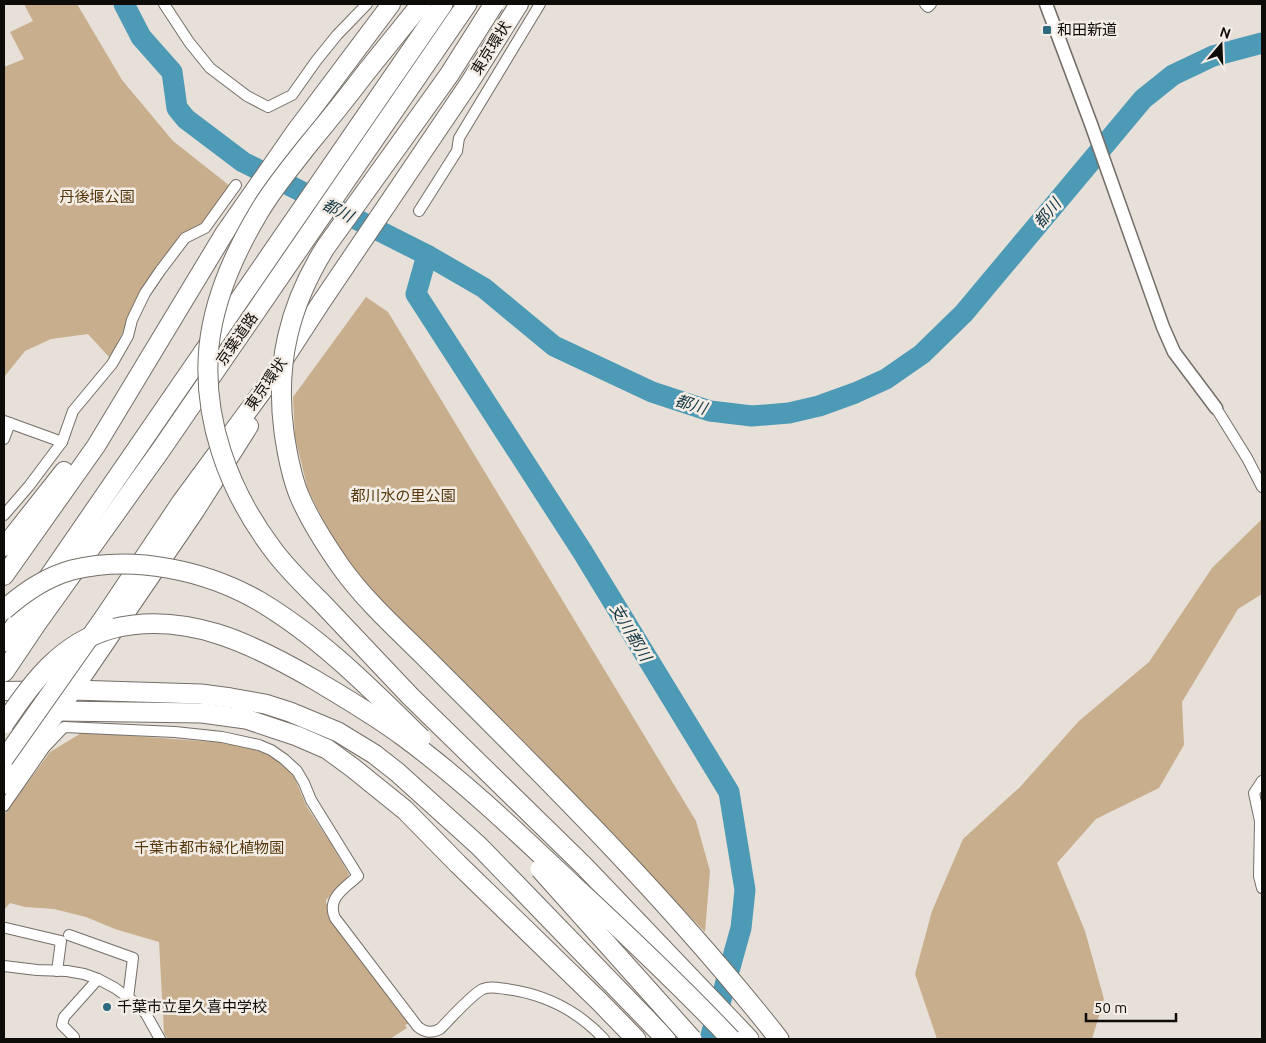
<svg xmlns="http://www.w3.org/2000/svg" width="1266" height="1043" viewBox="0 0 1266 1043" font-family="Ubuntu,'Noto Sans JP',sans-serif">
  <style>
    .green { fill: #c8ae8c }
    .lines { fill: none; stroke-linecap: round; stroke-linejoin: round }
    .river { stroke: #4c9ab5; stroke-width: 21 }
    .minor-casing { stroke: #746e67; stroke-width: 12 }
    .tertiary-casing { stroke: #746e67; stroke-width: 15 }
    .trunk-casing { stroke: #746e67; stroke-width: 20 }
    .motorway-casing { stroke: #746e67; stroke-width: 21 }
    .minor { stroke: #fff; stroke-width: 10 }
    .tertiary { stroke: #fff; stroke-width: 12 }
    .trunk { stroke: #fff; stroke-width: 18 }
    .motorway { stroke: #fff; stroke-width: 19 }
    .trunk-bridge-casing { stroke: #746e67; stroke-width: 20; stroke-linecap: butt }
    .motorway-bridge-casing { stroke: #746e67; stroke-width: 21; stroke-linecap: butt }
    .trunk-bridge { stroke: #fff; stroke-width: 18 }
    .motorway-bridge { stroke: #fff; stroke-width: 19 }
    .poi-dot { fill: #2b6a7f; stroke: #f4ede6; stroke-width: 2 }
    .labels { text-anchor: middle; stroke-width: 5; stroke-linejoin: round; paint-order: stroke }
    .poi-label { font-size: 15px; fill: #0e0c09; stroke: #f4ede6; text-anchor: start }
    .street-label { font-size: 15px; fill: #0e0c09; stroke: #f4ede6 }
    .park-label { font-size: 15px; fill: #533609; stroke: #f4ede6 }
    .water-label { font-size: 16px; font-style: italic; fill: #133743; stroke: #f4ede6 }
  </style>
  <rect width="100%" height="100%" fill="#e6e0d9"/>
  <g class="green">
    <path d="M24 4H77L122 80 173 141 230 186 200 227 146 285 110 358 88 334 51 339 25 351 4 377V103L5 102 4 98V67L24 59 10 32 33 21Z"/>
    <path d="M366 297 388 312 696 821 710 871 705 932 365 583 333 539 308 490 295 437 293 397Z"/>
    <path d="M1262 519V594L1238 609 1182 702 1184 745 1159 788 1096 819 1057 863 1085 931 1104 999 1092 1039H937L915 974 932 911 963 839 1020 787 1079 721 1149 662 1212 568Z"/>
    <path d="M83 732 226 743 253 748 270 756 284 765 294 777 307 807 330 842 349 874 347 879 326 900V903L410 1023 405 1025 407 1028 390 1039H168L164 1033 159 942 115 929 86 917 54 909 25 907 10 903 4 910V815L50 752Z"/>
  </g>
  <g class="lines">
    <g class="river">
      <path d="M124 4 141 37 172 72 177 108 186 119 243 162 427 255 484 288 554 346 652 392 710 411 752 416 789 413 819 406 855 393 886 379 922 354 964 313 1143 99 1173 75 1213 56 1262 43"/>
      <path d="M427 255 416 294 582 551 729 792 745 890 741 928 710 1039"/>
    </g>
    <g class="minor-casing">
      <g id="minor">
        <path d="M164 4 189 42 210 68 247 96 268 107 292 95 316 61 337 35 367 4"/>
        <path d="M925 4 928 7 931 4"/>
        <path d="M419 211 457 151 459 138 540 4"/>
        <path d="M1216 408 1247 458 1262 487"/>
        <path d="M4 421 62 442"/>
        <path d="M4 439 10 423"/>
        <path d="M4 515 29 486 62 442 73 411 112 364 128 336 132 320 145 293 160 271 185 238 205 228 236 185"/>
        <path d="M1262 781 1254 793 1260 821 1259 876 1262 888"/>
        <path d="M4 806 45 747 64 727 175 732 222 737 259 745 271 750 284 759 297 771 304 783 311 800 358 876C345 888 326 898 335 918L418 1027C426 1033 432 1033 440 1029 449 1020 473 993 483 989 490 986 498 988 506 989 544 994 578 1011 604 1039"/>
        <path d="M6 928 61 941 57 971"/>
        <path d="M69 935 133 958 128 998"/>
        <path d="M4 966 37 970 67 971 84 974 98 979 115 988 137 1004 146 1014 160 1039"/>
        <path d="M74 1039V1037L62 1025 64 1017 98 979"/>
      </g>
    </g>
    <g class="tertiary-casing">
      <path id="tertiary" d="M1046 4 1091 124 1163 327 1174 352 1216 408"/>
    </g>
    <g class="trunk-casing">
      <g id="trunk">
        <path d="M4 547 64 471"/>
        <path d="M4 576 96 446 224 234 295 132 391 4"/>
        <path d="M104 617 181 502 270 381 320 304 470 82 519 4"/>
        <path d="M4 691 66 690"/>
        <path d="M4 785 73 690 195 511 249 426"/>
      </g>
    </g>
    <g class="motorway-casing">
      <g id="motorway">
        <path d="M367 71 421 4"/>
        <path d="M4 642 443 4"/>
        <path d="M429 661C550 782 674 905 779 1039"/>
        <path d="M4 672 37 623 160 451 467 4"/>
        <path d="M73 690 201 694 231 698 265 704 290 712 338 732 374 754 397 772 479 846 666 1039"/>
        <path d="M410 696 584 866 749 1039"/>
        <path d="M58 711 202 713 246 719 297 736 327 749 353 768 405 810 458 864 600 1002 636 1039"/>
      </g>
    </g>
    <use href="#minor" class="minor"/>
    <use href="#tertiary" class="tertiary"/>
    <use href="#trunk" class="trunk"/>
    <use href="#motorway" class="motorway"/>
    <g class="trunk-bridge-casing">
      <path id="trunk-bridge" d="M4 759 104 617"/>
    </g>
    <g class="motorway-bridge-casing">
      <g id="motorway-bridge">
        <path d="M367 71C348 96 328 121 308 145 291 167 273 188 259 212 235 252 214 298 209 346 202 418 228 489 271 547 285 567 304 585 322 603 351 634 381 665 410 696"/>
        <path d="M4 610C23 593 46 577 72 570 133 555 205 570 259 601 320 637 371 689 421 738"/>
        <path d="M429 661C399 631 366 602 341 567 325 544 310 521 299 495 291 475 287 453 284 432 275 364 289 306 325 248L449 75 494 4"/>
        <path d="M4 724C32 682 61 643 111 629 185 610 253 644 315 680 345 698 376 716 404 737 465 782 519 834 573 885 627 935 681 986 731 1039"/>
        <path d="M540 869 692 1039"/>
      </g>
    </g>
    <use href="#trunk-bridge" class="trunk-bridge"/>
    <use href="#motorway-bridge" class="motorway-bridge"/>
  </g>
  <g class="poi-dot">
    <rect x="1042" y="25" width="10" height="10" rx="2.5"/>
    <circle cx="107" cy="1007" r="5"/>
  </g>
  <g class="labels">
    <g class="poi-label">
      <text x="1057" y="35">和田新道</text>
      <text x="117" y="1012">千葉市立星久喜中学校</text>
    </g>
    <g class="street-label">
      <text transform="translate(491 48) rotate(-58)" y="5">東京環状</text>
      <text transform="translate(237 339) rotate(-55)" y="5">京葉道路</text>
      <text transform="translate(266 384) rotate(-55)" y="5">東京環状</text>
    </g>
    <g class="park-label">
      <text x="97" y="202">丹後堰公園</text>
      <text x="403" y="501">都川水の里公園</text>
      <text x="209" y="853">千葉市都市緑化植物園</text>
    </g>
    <g class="water-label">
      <text transform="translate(338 210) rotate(27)" y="6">都川</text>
      <text transform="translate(1047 213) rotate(-50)" y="6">都川</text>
      <text transform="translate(691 404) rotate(17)" y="6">都川</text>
      <text transform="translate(631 632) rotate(59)" y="6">支川都川</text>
    </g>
  </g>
  <rect width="1266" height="1043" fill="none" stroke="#0e0c09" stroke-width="10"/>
  <g transform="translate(1221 45) rotate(19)" stroke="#f4ede6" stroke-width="4" paint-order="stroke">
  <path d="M0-4L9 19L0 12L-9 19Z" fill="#0e0c09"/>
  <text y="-8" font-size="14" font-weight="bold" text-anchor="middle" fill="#0e0c09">N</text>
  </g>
  <path d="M1086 1013v8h90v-8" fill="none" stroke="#0e0c09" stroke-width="2.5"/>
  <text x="1094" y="1013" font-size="15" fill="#0e0c09" stroke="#f4ede6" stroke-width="4" paint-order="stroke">50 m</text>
</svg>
